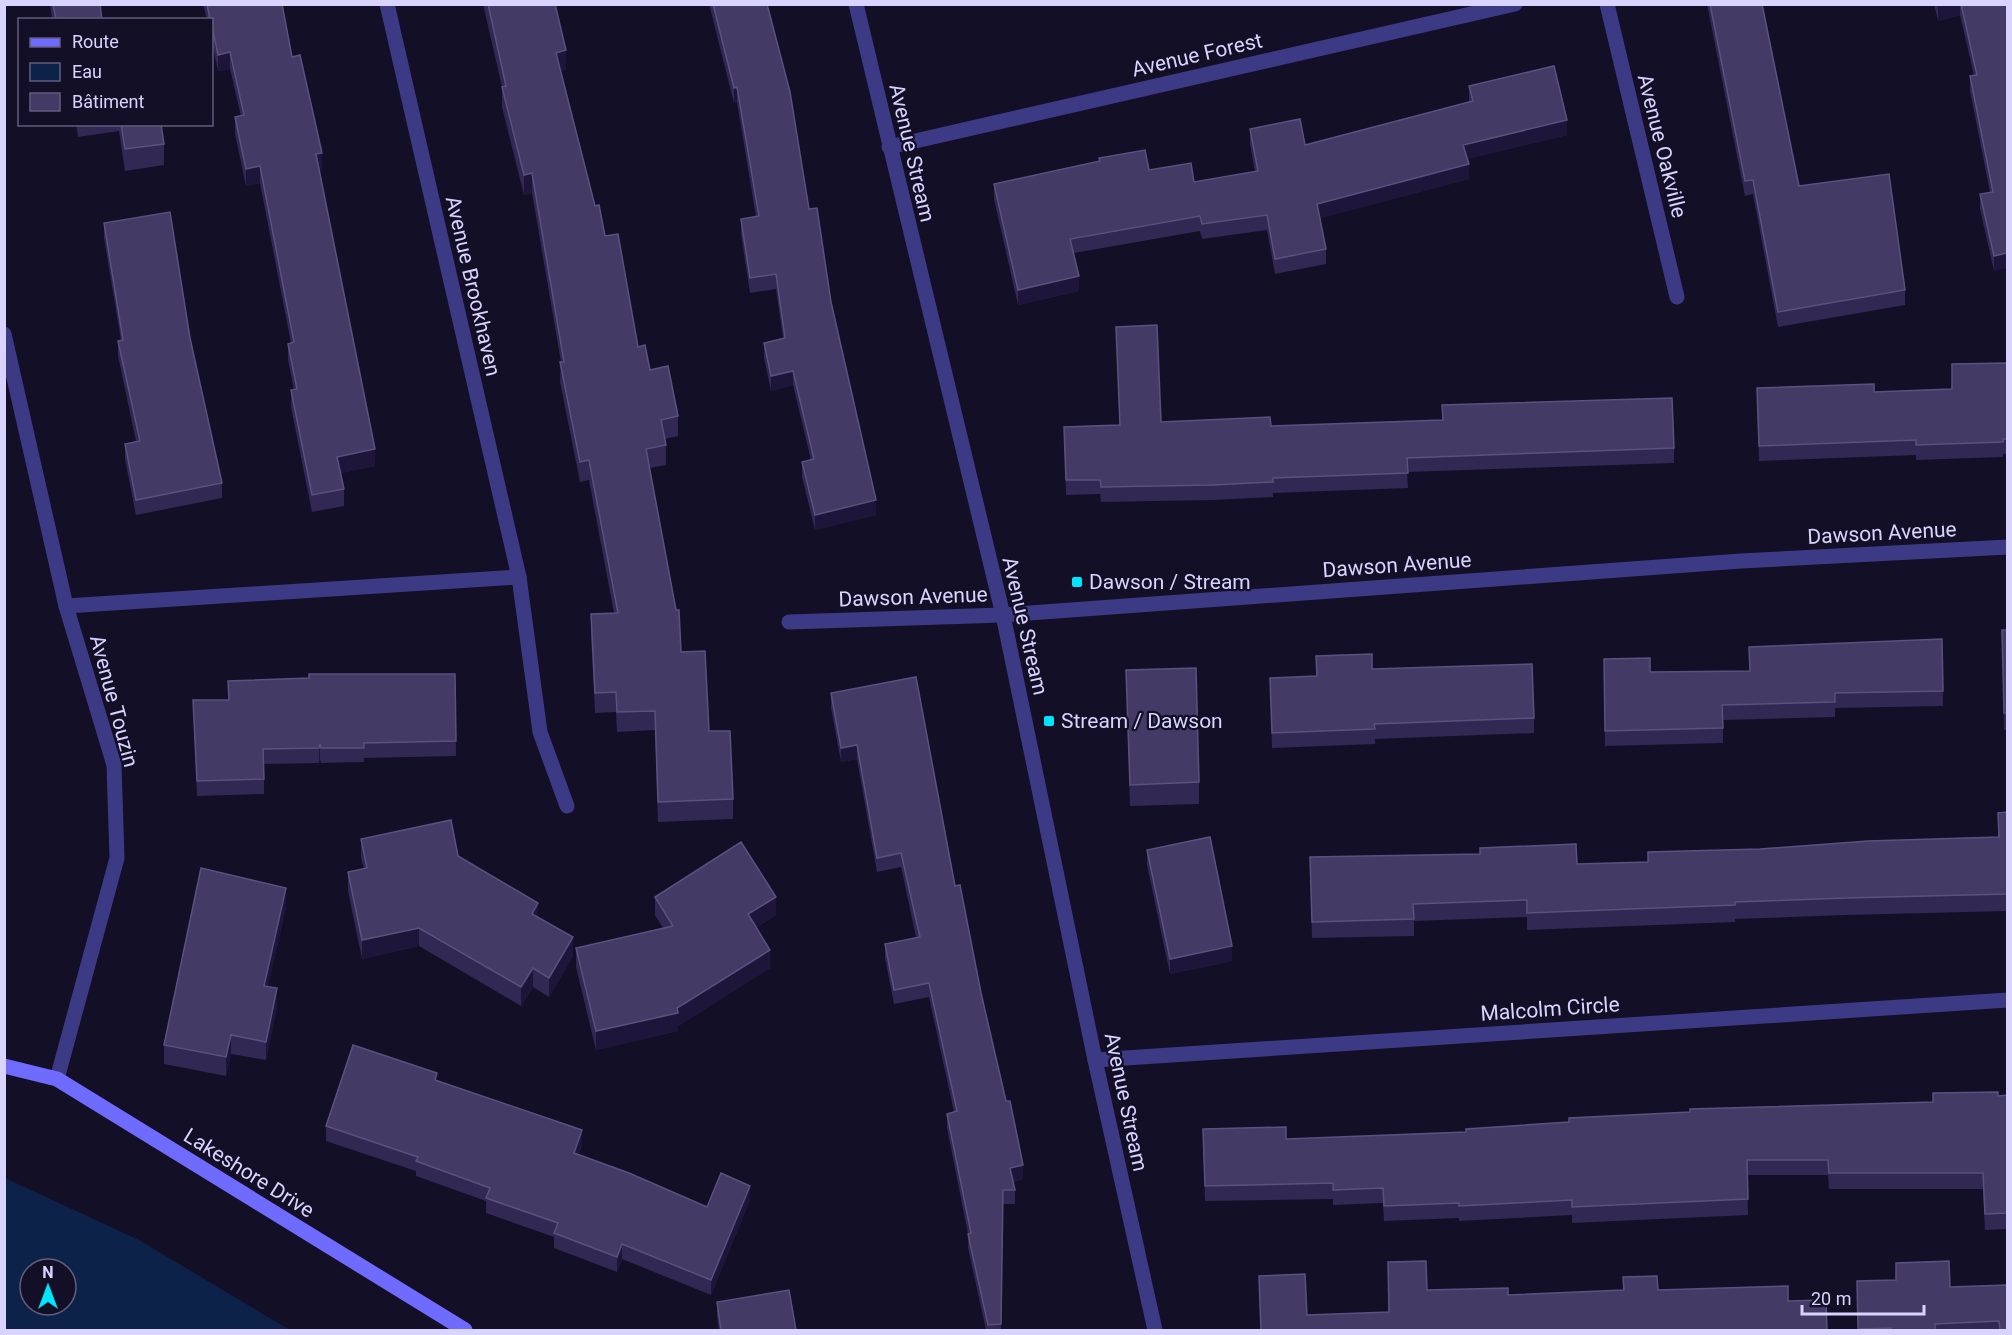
<svg xmlns="http://www.w3.org/2000/svg" width="2012" height="1335" viewBox="0 0 2012 1335" font-family="Roboto,sans-serif">
  <style>
    .water { fill: #0c2248; fill-rule: evenodd }
    .lines { fill: none; stroke-linecap: round; stroke-linejoin: round }
    .street { stroke: #3d3a85; stroke-width: 15 }
    .secondary { stroke: #6f6bff; stroke-width: 15 }
    .wall { fill: #312854 }
    .shaded-wall { fill: #1d163a }
    .building { fill: #433a66; stroke: #5a527e; stroke-width: 1.5 }
    .poi-dot { fill: #00e5ff; stroke: #130f26; stroke-width: 2 }
    .labels { text-anchor: middle; stroke-width: 4.5; stroke-linejoin: round; paint-order: stroke }
    .street-label { font-size: 21px; fill: #d9d4ff; stroke: #130f26 }
    .poi-label { font-size: 21px; fill: #d9d4ff; stroke: #130f26; text-anchor: start }
  </style>
  <rect width="100%" height="100%" fill="#130f26"/>
  <path class="water" d="M5 1178 139 1240 290 1330H5ZM30 1269H66V1305H30Z"/>
  <g class="lines">
    <g class="street">
      <path d="M387 4 519 577 540 732 567 806"/>
      <path d="M856 4 1003 615 1095 1060 1155 1330"/>
      <path d="M1607 4 1677 297"/>
      <path d="M889 147 1515 4"/>
      <path d="M4 334 66 606 114 765 117 858 57 1079"/>
      <path d="M66 606 519 577"/>
      <path d="M789 622 1003 615 1741 561 2008 547"/>
      <path d="M1095 1060 2008 1000"/>
    </g>
    <path class="secondary" d="M4 1066 57 1079 465 1330"/>
  </g>
  <g class="wall">
    <path d="M50 4H100L102 20H52Z"/>
    <path d="M203 4H282L292 57 322 170H319L375 466 341 473 344 489V506L312 512 291 407V390H294L288 360V344L291 343 260 183 246 186 235 134V117L241 116 230 69 218 71 212 43V20H207Z"/>
    <path d="M483 4H555L566 70 561 71 595 206 605 236 638 347 650 370 678 416V436L665 439 666 445V465L650 468 681 652 733 799V819L658 822 655 730 617 732 616 712 595 713 591 634V614L614 613 589 480 580 482 560 382 561 362 532 193 524 195 502 107V87Z"/>
    <path d="M709 4H767L809 209 831 302 876 515 815 530 802 477V462L811 460 793 385 771 391 764 358V343L783 338 776 289 750 293 741 234V219L756 217 737 102 734 103Z"/>
    <path d="M1707 4H1762L1799 186 1905 290V305L1778 327 1753 194 1745 196Z"/>
    <path d="M1934 4H2007L1994 271 1980 209V194L1990 192 1970 91V76L1974 75 1960 15 1938 21Z"/>
    <path d="M1469 86 1567 135 1467 159 1469 179 1320 218 1326 249V264L1275 274 1267 230 1202 239 1200 231 1074 253 1079 291 1018 305 994 199V184L1099 161 1149 170 1194 182 1255 172 1250 144V129L1305 145 1469 102Z"/>
    <path d="M76 124H161L164 144V165L125 171 119 131 78 137Z"/>
    <path d="M104 223 190 338 222 483V498L136 515 125 459V444L136 441 118 356V341L121 340 104 238Z"/>
    <path d="M1116 327 1161 422 1271 426 1674 448V463L1407 472 1408 488 1273 493V497L1213 500 1101 502 1100 494 1066 495 1064 427 1120 425Z"/>
    <path d="M2007 363V454H2003V457L1916 460V455L1759 461 1757 388 1874 392 1952 389Z"/>
    <path d="M2002 630H2007V730H2004Z"/>
    <path d="M1942 639 1943 706 1835 708V717L1723 720V743L1605 746 1604 659 1650 672 1749 671Z"/>
    <path d="M1316 656 1372 669 1534 718V733L1375 739V744L1272 748 1270 678 1316 676Z"/>
    <path d="M1126 670 1199 782V804L1130 806Z"/>
    <path d="M455 674 456 756 364 758V762L321 763 320 759 319 763 264 764V794L197 796 193 700H228Z"/>
    <path d="M831 693 955 886 981 993 1023 1179 1013 1182 1015 1190V1204H1003L1001 1330H986L968 1248V1234L947 1128V1114L954 1112 929 997 894 1004 885 958V944L916 937 901 867 877 872 857 759 841 762 831 708Z"/>
    <path d="M2007 812V911L1846 915 1735 919V922L1527 930V917L1414 921V936L1312 938 1310 857 1577 864 1648 862 1760 849 1998 837V813Z"/>
    <path d="M361 839 458 856 538 917 573 956 549 997 533 987 521 1006 419 946 362 959 348 891V872L364 869 361 858Z"/>
    <path d="M1147 850 1232 961 1170 974 1147 865Z"/>
    <path d="M655 897 776 915 756 928 770 968 678 1026V1031L596 1050 576 967V948L663 928 655 915Z"/>
    <path d="M286 907 268 986 277 1007 266 1060 231 1054 226 1076 164 1064V1045Z"/>
    <path d="M437 1081 582 1145 579 1154 707 1207 750 1200 711 1295 622 1259 617 1272 554 1248V1237L486 1213V1201L416 1176V1171L326 1141V1126Z"/>
    <path d="M2007 1095V1229L1985 1230 1983 1189H1829L1828 1175H1747L1748 1215 1572 1223V1215L1459 1221V1218L1384 1221 1383 1203 1333 1205V1199L1205 1201 1203 1144 1286 1139 1466 1132 1933 1102Z"/>
    <path d="M1388 1262 1427 1290 1508 1295 1623 1290V1277L1658 1290 1788 1301 1827 1330H1260L1259 1276 1307 1315 1388 1312Z"/>
    <path d="M2007 1285V1330H1858L1857 1296 1950 1287Z"/>
    <path d="M717 1302 796 1330H719L717 1317Z"/>
  </g>
  <g class="shaded-wall">
    <path d="M1943 4H1960V15L1938 21V6Z"/>
    <path d="M566 50V70L556 72V53Z"/>
    <path d="M230 52V69L218 71V55Z"/>
    <path d="M737 87V102L734 103V88Z"/>
    <path d="M1567 120V135L1463 160V145Z"/>
    <path d="M322 153V170L316 171V154Z"/>
    <path d="M1469 164V179L1317 219V204Z"/>
    <path d="M260 166V183L246 186V169Z"/>
    <path d="M532 173V193L524 195V175Z"/>
    <path d="M2007 253V268L1994 271V256Z"/>
    <path d="M1079 276V291L1018 305V290Z"/>
    <path d="M793 371V385L771 391V376Z"/>
    <path d="M375 449V466L337 474V457Z"/>
    <path d="M876 500V515L815 530V515Z"/>
    <path d="M320 744V759L319 763V748Z"/>
    <path d="M857 745V759L841 762V748Z"/>
    <path d="M286 888V907L264 1004V986Z"/>
    <path d="M776 897V915L748 933V914Z"/>
    <path d="M538 903V922L532 914Z"/>
    <path d="M419 928V946L362 959V940Z"/>
    <path d="M573 937V956L549 997V978Z"/>
    <path d="M1232 946V961L1170 974V959Z"/>
    <path d="M770 950V968L678 1026V1031L596 1050V1031L677 1008Z"/>
    <path d="M533 968V987L521 1006V987Z"/>
    <path d="M277 988V1007L266 1060V1042Z"/>
    <path d="M231 1035V1054L226 1076V1057Z"/>
    <path d="M582 1130V1145L574 1168V1153Z"/>
    <path d="M1023 1165V1179L1010 1182V1168Z"/>
    <path d="M750 1186V1200L711 1295V1280Z"/>
    <path d="M622 1244V1259L617 1272V1257Z"/>
  </g>
  <g class="building">
    <path d="M53 4H100L102 20H56Z"/>
    <path d="M207 4H282L292 57 300 55 322 153 316 154 375 449 337 457 344 489 312 495 291 390 297 389 288 344 294 342 260 166 246 169 235 117 244 115 230 52 218 55 212 26V20H210Z"/>
    <path d="M488 4H555L566 50 556 53 595 206 599 205 605 236 618 234 638 347 645 345 650 370 668 366 678 416 661 420 666 445 646 449 676 610H679L681 652 705 651 709 731H730L733 799 658 802 655 711 617 712 616 692 595 693 591 614 618 613 589 460 580 462 560 362H564L532 173 524 175 502 87 506 86Z"/>
    <path d="M713 4H767L790 92 809 209 817 208 831 302 876 500 815 515 802 462 814 459 793 371 771 376 764 343 785 338 776 274 750 278 741 219 759 216 737 87 734 88Z"/>
    <path d="M1710 4H1762L1799 186 1889 174 1905 290 1778 312 1753 180 1745 181Z"/>
    <path d="M1961 4H2007V253L1994 256 1980 194 1993 192 1970 76 1977 75Z"/>
    <path d="M1554 66 1567 120 1463 145 1469 164 1317 204 1326 249 1275 259 1267 215 1202 224 1200 216 1070 239 1079 276 1018 290 994 184 1100 161 1099 158 1145 150 1149 170 1191 163 1194 182 1258 171 1250 129 1300 119 1305 145 1473 101 1469 86Z"/>
    <path d="M121 124H161L164 144 125 149Z"/>
    <path d="M170 212 190 338 222 483 136 500 125 444 140 441 118 341 123 340 104 223Z"/>
    <path d="M1157 325 1161 422 1270 417 1271 426 1443 420 1442 405 1672 398 1674 448 1407 458 1408 473 1273 478V482L1213 485 1101 487 1100 480H1066L1064 427 1120 425 1116 327Z"/>
    <path d="M2007 363V439H2003V442L1916 445V440L1759 446 1757 388 1874 384V392L1952 389V364Z"/>
    <path d="M2002 630H2007V713H2004Z"/>
    <path d="M1942 639 1943 691 1835 693V702L1722 705 1723 728 1605 731 1604 659 1650 658V672L1750 671 1749 647Z"/>
    <path d="M1372 654V669L1532 664 1534 718 1374 724 1375 729 1272 733 1270 678 1317 676 1316 656Z"/>
    <path d="M1196 668 1199 782 1130 785 1126 670Z"/>
    <path d="M309 674H455L456 741 364 743V748H321L320 744 319 748 263 749 264 779 197 781 193 700H229L228 681 309 678Z"/>
    <path d="M916 677 955 886 960 885 981 993 1006 1101H1010L1023 1165 1010 1168 1015 1190H1003L1001 1324 988 1325 968 1234 971 1233 947 1114 957 1111 929 983 894 990 885 944 920 937 901 853 877 858 857 745 841 748 831 693Z"/>
    <path d="M2007 812V894L1846 898 1735 902V905L1527 913V900L1413 904 1414 919 1312 922 1310 857 1480 854V848L1576 844 1577 864 1648 862V852L1760 849 1868 841 1999 837 1998 813Z"/>
    <path d="M451 820 458 856 538 903 532 914 573 937 549 978 533 968 521 987 419 928 362 940 348 872 367 868 361 839Z"/>
    <path d="M1210 837 1232 946 1170 959 1147 850Z"/>
    <path d="M741 842 776 897 748 914 770 950 677 1008 678 1013 596 1031 576 948 673 926 655 897Z"/>
    <path d="M201 868 286 888 264 986 277 988 266 1042 231 1035 226 1057 164 1045Z"/>
    <path d="M353 1045 437 1073 435 1080 582 1130 574 1153 629 1173 707 1207 721 1173 750 1186 711 1280 622 1244 617 1257 554 1233 558 1223 486 1198 490 1188 416 1161 418 1157 326 1126Z"/>
    <path d="M1998 1092V1096L2007 1095V1213L1985 1214 1983 1173H1829L1828 1160H1747L1748 1199 1572 1207V1200L1459 1206V1203L1384 1206 1383 1188 1333 1190V1183L1205 1186 1203 1129 1286 1127V1139L1466 1132V1129L1569 1122V1118L1690 1112V1109L1933 1102V1093Z"/>
    <path d="M1426 1261 1427 1290 1508 1288V1295L1624 1290 1623 1277 1657 1276 1658 1290 1788 1286V1301L1826 1300 1827 1330H1261L1259 1276 1305 1274 1307 1315 1389 1312 1388 1262Z"/>
    <path d="M1949 1261 1950 1287 2007 1285V1330H2000L1999 1321 1935 1324V1330H1891V1328L1858 1329 1857 1281 1896 1280V1263Z"/>
    <path d="M789 1290 796 1330H721L717 1302Z"/>
  </g>
  <g class="poi-dot">
    <rect x="1071" y="576" width="12" height="12" rx="3"/>
    <rect x="1043" y="715" width="12" height="12" rx="3"/>
  </g>
  <g class="labels">
    <g class="street-label">
      <text transform="translate(1197 55) rotate(-13)" y="7">Avenue Forest</text>
      <text transform="translate(1662 146) rotate(76)" y="7">Avenue Oakville</text>
      <text transform="translate(912 153) rotate(77)" y="7">Avenue Stream</text>
      <text transform="translate(473 286) rotate(77)" y="7">Avenue Brookhaven</text>
      <text transform="translate(1882 533) rotate(-3)" y="7">Dawson Avenue</text>
      <text transform="translate(1397 565) rotate(-4)" y="7">Dawson Avenue</text>
      <text transform="translate(913 597) rotate(-2)" y="7">Dawson Avenue</text>
      <text transform="translate(1025 626) rotate(77)" y="7">Avenue Stream</text>
      <text transform="translate(114 701) rotate(75)" y="7">Avenue Touzin</text>
      <text transform="translate(1550 1009) rotate(-4)" y="7">Malcolm Circle</text>
      <text transform="translate(1126 1102) rotate(78)" y="7">Avenue Stream</text>
      <text transform="translate(249 1173) rotate(32)" y="7">Lakeshore Drive</text>
    </g>
    <g class="poi-label">
      <text x="1089" y="589">Dawson / Stream</text>
      <text x="1061" y="728">Stream / Dawson</text>
    </g>
  </g>
  <rect width="2012" height="1335" fill="none" stroke="#d9d4ff" stroke-width="12"/>
  <rect x="18" y="18" width="195" height="108" fill="#130f26" stroke="#625e7d" stroke-width="1.5"/>
  <rect x="30" y="38" width="30" height="9" fill="#6f6bff" stroke="#625e7d" stroke-width="1.5"/>
  <text x="72" y="48" font-size="18" fill="#d9d4ff">Route</text>
  <rect x="30" y="63" width="30" height="18" fill="#0c2248" stroke="#625e7d" stroke-width="1.5"/>
  <text x="72" y="78" font-size="18" fill="#d9d4ff">Eau</text>
  <rect x="30" y="93" width="30" height="18" fill="#433a66" stroke="#625e7d" stroke-width="1.5"/>
  <text x="72" y="108" font-size="18" fill="#d9d4ff">Bâtiment</text>
  <g transform="translate(48 1287)"><circle r="28" fill="#130f26" stroke="#625e7d" stroke-width="1.5"/>
  <path d="M0-4.5L10 22L0 15L-10 22Z" fill="#00e5ff"/>
  <text y="-9" font-size="16" font-weight="bold" text-anchor="middle" fill="#d9d4ff">N</text>
  </g>
  <path d="M1802 1305v9h122v-9" fill="none" stroke="#d9d4ff" stroke-width="3"/>
  <text x="1811" y="1305" font-size="18" fill="#d9d4ff" stroke="#130f26" stroke-width="4.5" paint-order="stroke">20 m</text>
</svg>
